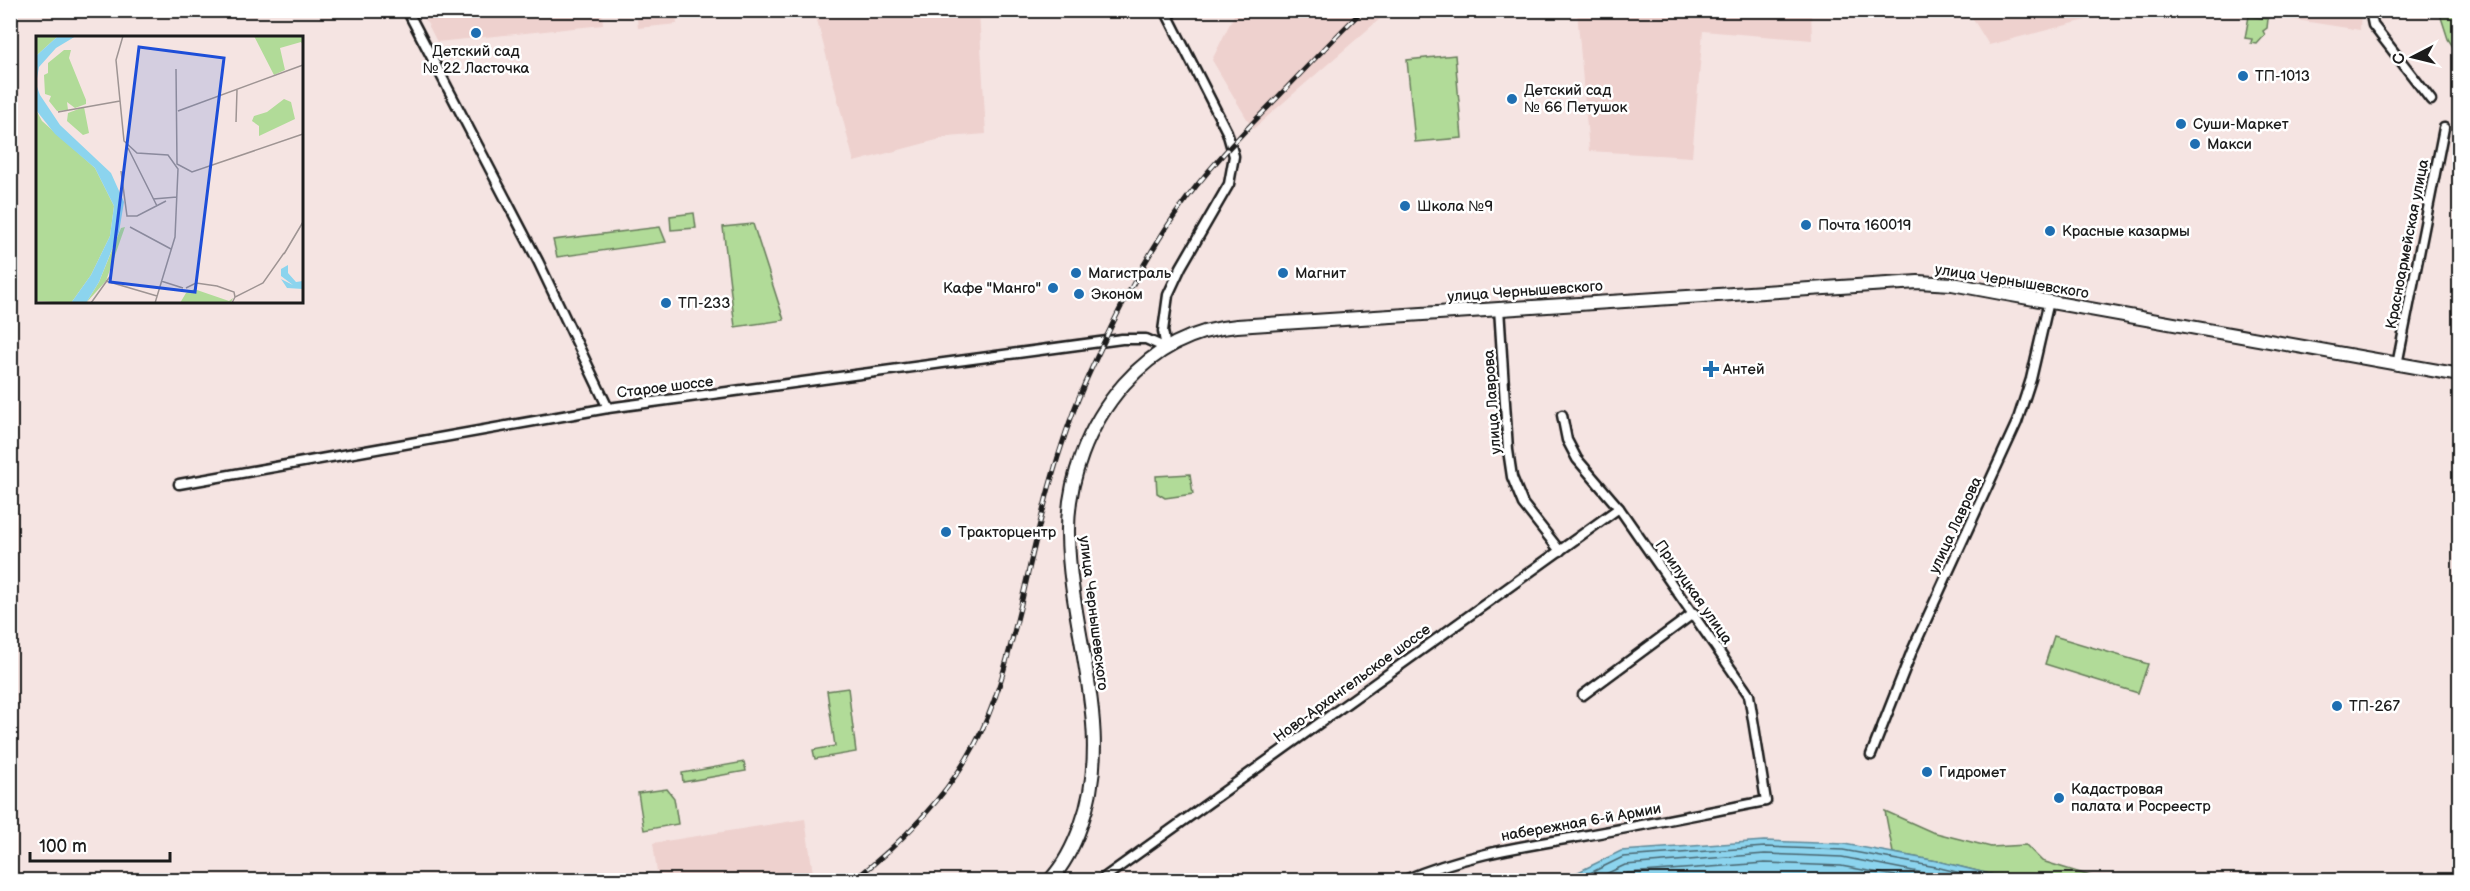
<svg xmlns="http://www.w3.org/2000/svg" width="2470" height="891" viewBox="0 0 2470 891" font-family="'Balsamiq Sans',sans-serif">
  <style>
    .built { fill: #eed1ce }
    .green { fill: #b1db98; stroke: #667c5a; stroke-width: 1.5 }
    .water { fill: #8cd4ee; stroke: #5f8a9a; stroke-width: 1.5 }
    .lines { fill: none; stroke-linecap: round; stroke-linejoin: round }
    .shore { stroke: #496670; stroke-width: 1.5 }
    .street-casing { stroke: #1c1c1c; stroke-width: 13 }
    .secondary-casing { stroke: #1c1c1c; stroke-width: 16 }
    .street { stroke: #fff; stroke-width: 8 }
    .secondary { stroke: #fff; stroke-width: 12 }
    .rail-casing { stroke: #1c1c1c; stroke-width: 5 }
    .rail { stroke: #fff; stroke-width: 3; stroke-dasharray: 9; stroke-linecap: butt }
    .poi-dot { fill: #1f6fb2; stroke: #fff; stroke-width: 2 }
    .labels { text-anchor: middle; stroke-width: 5; stroke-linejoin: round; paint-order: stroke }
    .poi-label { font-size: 15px; fill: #1c1c1c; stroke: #fff; text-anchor: start }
    .street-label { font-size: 15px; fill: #1c1c1c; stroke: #fff }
    .inset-road { fill: none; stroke: #9e9493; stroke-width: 1.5 }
    .view { fill: #1d4ed8; fill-opacity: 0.15; stroke: #1d4ed8; stroke-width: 3 }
    .inset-edge { fill: none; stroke: #1c1c1c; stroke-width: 3 }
  </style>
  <rect width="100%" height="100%" fill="#f5e4e2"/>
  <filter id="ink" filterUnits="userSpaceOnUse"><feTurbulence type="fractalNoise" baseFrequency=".0167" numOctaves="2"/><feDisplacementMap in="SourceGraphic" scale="12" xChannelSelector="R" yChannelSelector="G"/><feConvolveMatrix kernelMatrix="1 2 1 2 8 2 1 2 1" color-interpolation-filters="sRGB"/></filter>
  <g filter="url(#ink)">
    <g class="built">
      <path d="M421 11H602L603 25 437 42Z"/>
      <path d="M636 11H676L677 24 638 28Z"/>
      <path d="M843 11H979L986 134 948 137 854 162 817 20Z"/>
      <path d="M1236 11V10L1389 11 1253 129 1212 60Z"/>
      <path d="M1577 11H1811L1812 40 1703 31 1692 157 1589 151Z"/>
      <path d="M1968 11H2121L1989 45Z"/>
      <path d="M2239 11H2361L2360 30Z"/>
      <path d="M805 819 814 880H658L653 843Z"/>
    </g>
    <g class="green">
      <path d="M2439 11H2459V56L2448 39Z"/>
      <path d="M2249 16 2268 19 2267 28 2263 31 2265 35 2257 44 2251 43 2252 39 2245 38Z"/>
      <path d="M1455 55 1462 138 1415 142 1407 60Z"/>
      <path d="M694 213 696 228 671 230 670 216Z"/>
      <path d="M753 224 784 320 735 327 723 227Z"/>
      <path d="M660 227 666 242 557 257 553 240Z"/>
      <path d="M1190 474 1193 494 1165 498 1157 493 1156 476Z"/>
      <path d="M2054 636 2148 664 2138 693 2045 664Z"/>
      <path d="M848 688 856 752 815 759 813 750 835 746 827 691Z"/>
      <path d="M744 762 746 771 683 782 682 773Z"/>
      <path d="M667 789 674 798 678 824 644 830 638 793Z"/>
      <path d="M1885 811 1932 832 1991 847 2026 845 2042 861 2103 880H2014L1937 861 1893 853Z"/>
    </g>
    <path class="water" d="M1764 841 1844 844 1937 861 2014 880H1562L1621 851Z"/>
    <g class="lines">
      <g class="shore">
        <path d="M1576 880 1623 857 1765 847 1843 850 1936 867 1989 880"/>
        <path d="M1593 880 1625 865 1765 854 1842 857 1959 880"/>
        <path d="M1613 880 1628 873 1765 863 1841 866 1918 880"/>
      </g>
      <g class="street-casing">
        <g id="street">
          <path d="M407 10 538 261 608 408"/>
          <path d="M1165 10 1227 132 1234 156 1229 184 1181 267 1168 295 1163 331 1166 348"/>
          <path d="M2370 10 2373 25 2431 100"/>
          <path d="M1499 308 1508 450 1512 477 1523 504 1560 551"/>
          <path d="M2397 365 2444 128"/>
          <path d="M179 484 608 408 1122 339H1146L1166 348"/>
          <path d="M1583 695 1694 613"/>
          <path d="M1871 755 1912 651 2017 422 2031 379 2049 301"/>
          <path d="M1055 875 1064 880"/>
          <path d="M1101 880 1619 508"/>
          <path d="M1405 880C1460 856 1518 847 1577 837 1640 826 1703 813 1766 801L1749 695 1619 508 1577 459 1567 440 1562 415"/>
        </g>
      </g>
      <g class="secondary-casing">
        <path id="secondary" d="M1050 880C1064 865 1074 845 1081 825 1116 730 1069 632 1068 534 1067 480 1088 425 1124 384 1155 349 1191 330 1237 326L1918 282 1952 284 2006 294 2460 375"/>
      </g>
      <use href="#street" class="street"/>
      <use href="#secondary" class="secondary"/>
      <g class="rail-casing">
        <path id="rail" d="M854 880C901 843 945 799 974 746 998 702 1009 652 1021 604 1038 530 1054 455 1084 385 1111 325 1140 265 1177 212 1206 170 1241 135 1276 99 1305 69 1333 39 1363 10"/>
      </g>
      <use href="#rail" class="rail"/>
    </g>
  </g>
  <g class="poi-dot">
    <circle cx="476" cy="33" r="6"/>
    <circle cx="2243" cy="76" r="6"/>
    <circle cx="1512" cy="99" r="6"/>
    <circle cx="2181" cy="124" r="6"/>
    <circle cx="2195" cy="144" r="6"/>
    <circle cx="1405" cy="206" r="6"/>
    <circle cx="1806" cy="225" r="6"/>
    <circle cx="2050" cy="231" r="6"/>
    <circle cx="1076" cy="273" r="6"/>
    <circle cx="1283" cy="273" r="6"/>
    <circle cx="1053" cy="288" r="6"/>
    <circle cx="1079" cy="294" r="6"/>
    <circle cx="666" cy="303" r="6"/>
    <path d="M1708 360h6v6h6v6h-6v6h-6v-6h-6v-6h6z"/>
    <circle cx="946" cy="532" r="6"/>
    <circle cx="2337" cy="706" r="6"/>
    <circle cx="1927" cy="772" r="6"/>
    <circle cx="2059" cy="798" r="6"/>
  </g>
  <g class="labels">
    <g class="poi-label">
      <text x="476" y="56" text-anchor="middle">Детский сад<tspan x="476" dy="17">№ 22 Ласточка</tspan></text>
      <text x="2255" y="81">ТП-1013</text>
      <text x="1524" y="95">Детский сад<tspan x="1524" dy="17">№ 66 Петушок</tspan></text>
      <text x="2193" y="129">Суши-Маркет</text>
      <text x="2207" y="149">Макси</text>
      <text x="1417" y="211">Школа №9</text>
      <text x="1818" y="230">Почта 160019</text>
      <text x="2062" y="236">Красные казармы</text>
      <text x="1088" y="278">Магистраль</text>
      <text x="1295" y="278">Магнит</text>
      <text x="1041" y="293" text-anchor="end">Кафе "Манго"</text>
      <text x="1091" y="299">Эконом</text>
      <text x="678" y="308">ТП-233</text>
      <text x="1723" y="374">Антей</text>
      <text x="958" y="537">Тракторцентр</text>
      <text x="2349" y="711">ТП-267</text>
      <text x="1939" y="777">Гидромет</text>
      <text x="2071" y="794">Кадастровая<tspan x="2071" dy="17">палата и Росреестр</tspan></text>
    </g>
    <g class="street-label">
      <text transform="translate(2407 244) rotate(-79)" y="5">Красноармейская улица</text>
      <text transform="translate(2012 281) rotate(9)" y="5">улица Чернышевского</text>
      <text transform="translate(1525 291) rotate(-4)" y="5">улица Чернышевского</text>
      <text transform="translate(665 387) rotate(-7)" y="5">Старое шоссе</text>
      <text transform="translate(1492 402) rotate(-94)" y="5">улица Лаврова</text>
      <text transform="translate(1955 525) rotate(-65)" y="5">улица Лаврова</text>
      <text transform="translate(1694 592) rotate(55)" y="5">Прилуцкая улица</text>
      <text transform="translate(1094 613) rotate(83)" y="5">улица Чернышевского</text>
      <text transform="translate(1352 683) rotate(-36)" y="5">Ново-Архангельское шоссе</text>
      <text transform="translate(1581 822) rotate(-10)" y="5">набережная 6-й Армии</text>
    </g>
  </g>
  <g transform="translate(36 36)">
    <rect width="267" height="267" fill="#f5e4e2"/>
    <path d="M1 0H22L0 20ZM218 0H267V9L265 6 244 12 249 34 238 39ZM28 14H35L33 22 50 64V68L39 72 31 66 32 74 21 75 13 65 15 60 9 58 8 39 12 37V27ZM248 63 255 66 259 83 223 100V90L216 85 218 80 231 76ZM48 71 53 97 47 99 31 85 32 77ZM0 74 6 85 59 132 78 170 74 200 55 239 35 267 0 265ZM89 191 70 245 50 267 63 246 85 192ZM158 253 193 265 197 262 195 267H144L150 257Z" fill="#b1db98"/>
    <path d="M22 0H40L20 12 3 31 0 48 4 59 24 89 75 137 88 166 83 196 63 246 50 267H35L55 239 74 200 78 170 59 132 19 98 0 74V20ZM252 229V237L260 246 267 245V253L251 252 245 243 257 249 245 240V233Z" fill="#8cd4ee"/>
    <path class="inset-road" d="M87 0 80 24 88 105 101 117 132 119 142 133 139 201 119 267M140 33 141 128 156 136 267 98M142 75 267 29M22 76 84 65M200 86 201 54M92 112 121 170M85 135 91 180H101L130 165M117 163 141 161M94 191 135 213M248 218 267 186M70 245 121 260M125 245 147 252M150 252 160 247 181 250 198 256 199 261M55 267 75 239M196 267 199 261 227 247 248 217"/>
    <path class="view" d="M103 11 188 22 159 256 74 246Z"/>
    <rect width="267" height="267" class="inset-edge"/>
  </g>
  <rect width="2470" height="891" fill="none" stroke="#fff" stroke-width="36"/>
  <rect x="18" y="18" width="2434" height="855" fill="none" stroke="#1c1c1c" stroke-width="2" filter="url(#ink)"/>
  <g transform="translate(2413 57) rotate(263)" stroke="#ffffff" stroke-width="4.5" paint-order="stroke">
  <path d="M0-4.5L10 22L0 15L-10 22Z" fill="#1c1c1c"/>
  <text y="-9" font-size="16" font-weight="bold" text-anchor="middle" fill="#1c1c1c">С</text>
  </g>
  <path d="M30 852v9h140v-9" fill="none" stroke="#1c1c1c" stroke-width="3"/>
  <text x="39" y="852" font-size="18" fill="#1c1c1c" stroke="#ffffff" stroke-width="4.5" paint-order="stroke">100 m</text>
</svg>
